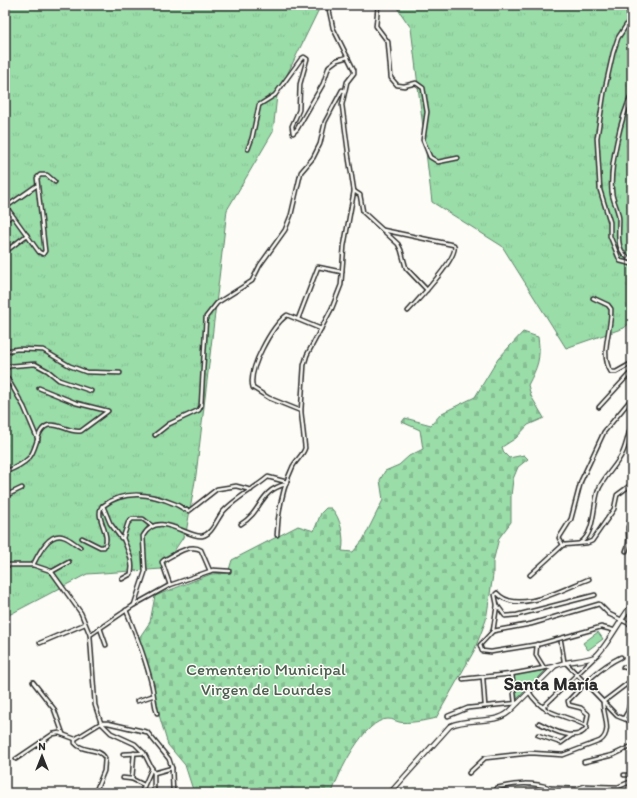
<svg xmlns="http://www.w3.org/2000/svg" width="637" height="798" viewBox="0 0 637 798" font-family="Itim,sans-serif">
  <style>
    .grass { fill: url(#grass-tufts); stroke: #62846a }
    .cemetery { fill: url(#cemetery-stones); stroke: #62846a }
    .park { fill: #9adda9; stroke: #62846a }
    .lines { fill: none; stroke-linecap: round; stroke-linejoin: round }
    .minor-casing { stroke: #2b2b2b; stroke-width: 5.5 }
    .secondary-casing { stroke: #2b2b2b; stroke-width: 6 }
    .minor { stroke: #fdfcf7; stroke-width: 2.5 }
    .secondary { stroke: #fdfcf7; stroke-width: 3.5 }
    .labels { text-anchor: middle; stroke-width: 3; stroke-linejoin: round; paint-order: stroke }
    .park-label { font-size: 17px; fill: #4c6051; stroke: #fdfcf7 }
    .neighbourhood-label { font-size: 18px; font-weight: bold; fill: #2b2b2b; stroke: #fdfcf7 }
  </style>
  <defs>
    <pattern id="grass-tufts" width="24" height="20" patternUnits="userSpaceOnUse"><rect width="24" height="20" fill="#9adda9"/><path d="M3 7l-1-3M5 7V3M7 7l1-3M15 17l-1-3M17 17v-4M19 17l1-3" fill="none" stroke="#85be92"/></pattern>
    <pattern id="cemetery-stones" width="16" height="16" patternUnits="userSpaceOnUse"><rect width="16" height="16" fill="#9adda9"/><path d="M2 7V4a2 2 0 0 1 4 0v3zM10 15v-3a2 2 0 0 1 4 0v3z" fill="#85be92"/></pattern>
  </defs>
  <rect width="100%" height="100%" fill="#fdfcf7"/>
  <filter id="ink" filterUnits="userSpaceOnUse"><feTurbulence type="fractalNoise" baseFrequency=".025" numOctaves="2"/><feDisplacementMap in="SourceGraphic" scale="8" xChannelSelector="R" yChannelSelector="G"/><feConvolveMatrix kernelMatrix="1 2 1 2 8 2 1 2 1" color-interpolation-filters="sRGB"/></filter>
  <g filter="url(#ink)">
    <g class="grass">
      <path d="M5 5H321L277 95 273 132 227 210 196 475 186 533 162 569 87 574 5 617Z"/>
      <path d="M395 5H632V321L624 328 566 348 502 246 432 202 411 28Z"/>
    </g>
    <path class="cemetery" d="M523 332 538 337C541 359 538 366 528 385L531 396 544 418 528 425 516 438 502 447 504 453 509 458 524 455 528 459 518 467 513 479 511 496V522L499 538 493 562V575L486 620 474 651 436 718C431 720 405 724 399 722 395 721 393 719 388 719 364 719 338 774 332 793H194L185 765 168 745 137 641 150 622 155 596 211 574 228 573 232 560 298 526 314 531 321 513 326 508H331C341 517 345 539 342 551L353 552 363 540 383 500 380 480 385 471 399 465 409 456 423 449 420 430 402 422 405 418 431 425 442 413 475 397 498 359Z"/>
    <g class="park">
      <path d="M598 632 603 639 588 650 583 643Z"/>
      <path d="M546 670 517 699 514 675Z"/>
    </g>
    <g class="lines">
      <g class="minor-casing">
        <g id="minor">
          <path d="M378 5 376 26 388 42 391 78 397 85 404 86 416 83 423 88 427 112 423 140 430 157 438 162 458 158"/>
          <path d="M627 5 629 12V21L618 38 613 53 604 93 597 138 600 190 610 222V236L620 261 632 264"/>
          <path d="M632 94C621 117 609 167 612 193 613 202 619 210 619 220 619 235 615 252 632 260"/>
          <path d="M248 149 252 138 259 105 275 95 301 59 304 57 307 59 300 84 299 110 292 126 293 133 297 129 323 84 329 66 337 60 348 57"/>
          <path d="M354 191 360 195 363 212 398 244 401 250 406 268 427 290"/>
          <path d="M5 205 39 252 43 254 45 251 37 178 40 175H47L55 182"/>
          <path d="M6 207 36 186"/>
          <path d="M5 221 12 215"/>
          <path d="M383 230 454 245C460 256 417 301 408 311"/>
          <path d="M5 252 27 235"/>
          <path d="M593 298 608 305 611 309C612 329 599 354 611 372H616L632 363"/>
          <path d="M298 319 318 267 342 272"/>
          <path d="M5 351 18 349 43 350 70 366 86 372 120 373"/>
          <path d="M5 369 10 366 35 364 48 371 59 380 91 391"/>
          <path d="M5 374 24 407 38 440"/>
          <path d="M599 407 632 371"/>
          <path d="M301 411 269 398 253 388C247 370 272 326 287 315L321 329"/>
          <path d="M155 435 169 424 199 410 201 406 206 317 217 303 252 281 260 265 285 230 291 215 301 172 313 158 320 144 325 122 342 90 345 91"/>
          <path d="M5 472C13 469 23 464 29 458 38 448 36 427 50 425 61 424 70 433 81 431L108 411 76 403 39 388"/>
          <path d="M5 496 22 488"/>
          <path d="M241 524C263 511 258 491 286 484"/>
          <path d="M152 526 143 519H132L128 523 123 538H121L110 523 103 506C125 489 151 494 175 504 180 506 184 510 189 511L217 489 236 486 251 490"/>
          <path d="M277 535C278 511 283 487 293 466 297 459 303 455 305 448L301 411 304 365 307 355 332 308 341 285 344 246 354 191 349 159 342 105 347 82 354 73V70L333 28 328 5"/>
          <path d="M82 538 100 547H104C112 534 94 518 102 506"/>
          <path d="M580 543C595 534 593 505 598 491 603 477 617 466 623 452 627 443 628 433 632 425"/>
          <path d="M563 545 559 538 571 519 581 481 604 432 632 398"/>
          <path d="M626 551C633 536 623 532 632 517"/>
          <path d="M5 565H33L51 571 81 613 90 635 95 705 101 723 111 733 135 744 144 753 154 773V793"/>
          <path d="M33 565C38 555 49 531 64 537 70 539 75 544 80 547"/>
          <path d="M51 572 69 562"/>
          <path d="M530 575 563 545 587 543 592 541 614 509 617 495 632 484"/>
          <path d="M122 579 131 574C134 561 128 551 123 538"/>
          <path d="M589 579C565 588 517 616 497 593L495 595 497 605 505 616 517 615 595 595"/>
          <path d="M170 585 162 562 164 560C174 555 190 543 201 550L210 571"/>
          <path d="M134 605 170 585 213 570 229 571"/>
          <path d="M126 610C136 634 146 660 152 686 154 695 154 703 157 713"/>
          <path d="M100 628 106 645"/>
          <path d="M613 630 601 627 540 644 491 652 482 651 480 645 493 631 531 624 599 604 609 614 632 625"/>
          <path d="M493 631 497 605"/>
          <path d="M90 635 134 605 145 572 143 536C158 509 187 538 202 536 212 534 216 521 222 513 232 500 254 489 268 477L287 482"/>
          <path d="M561 642 564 661 617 716 632 722"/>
          <path d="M40 643 85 624"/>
          <path d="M537 644 536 655 544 668"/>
          <path d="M623 667 632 669"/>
          <path d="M512 674 515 703"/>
          <path d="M483 678 485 706"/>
          <path d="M463 679 512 674 555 666"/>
          <path d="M33 682 54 709 63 734"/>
          <path d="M529 692C534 700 539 705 547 710 555 715 584 722 587 727 577 744 552 730 539 723"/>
          <path d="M137 701 152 696"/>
          <path d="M543 707 594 658"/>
          <path d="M448 716 468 708 518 703"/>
          <path d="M624 718 628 711 632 694"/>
          <path d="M586 725 588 714 581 708 569 705 568 701C584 684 600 667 621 657"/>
          <path d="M538 735 561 743 572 735"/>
          <path d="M123 754 144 753"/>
          <path d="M16 759 53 734 59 733 75 739"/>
          <path d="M584 762 613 755 632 746"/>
          <path d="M154 773 172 768"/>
          <path d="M469 773 485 758 531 753 563 755 600 741C613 732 603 715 603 702L632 680"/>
          <path d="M624 775H632"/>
          <path d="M123 778 132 779 144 785"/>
          <path d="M132 779 134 753"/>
          <path d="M95 793 104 771 105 758C99 747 83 753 75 743V739L101 723H108L147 732 169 759 172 768 173 793"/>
          <path d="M141 793 152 768"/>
          <path d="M495 793 497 788C516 783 532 782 551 788"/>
          <path d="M520 793 553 788 576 789 585 786 618 787 632 781"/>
        </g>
      </g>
      <g class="secondary-casing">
        <path id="secondary" d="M390 793 450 726C468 717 494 725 509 712L555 666C567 660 581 662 594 657 603 653 623 615 632 605"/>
      </g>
      <use href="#minor" class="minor"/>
      <use href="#secondary" class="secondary"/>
    </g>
  </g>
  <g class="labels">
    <g class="park-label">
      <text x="266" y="675">Cementerio Municipal<tspan x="266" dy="20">Virgen de Lourdes</tspan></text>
    </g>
    <g class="neighbourhood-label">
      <text x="551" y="690">Santa María</text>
    </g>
  </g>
  <rect width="637" height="798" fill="none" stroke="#fdfcf7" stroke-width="20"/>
  <rect x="10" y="10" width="617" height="778" fill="none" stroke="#2b2b2b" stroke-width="1.5" filter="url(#ink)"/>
  <g transform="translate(42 756)" stroke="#fdfcf7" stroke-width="3" paint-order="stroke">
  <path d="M0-3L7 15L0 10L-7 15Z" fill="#2b2b2b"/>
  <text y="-6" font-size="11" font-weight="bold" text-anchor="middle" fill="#2b2b2b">N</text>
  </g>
</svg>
